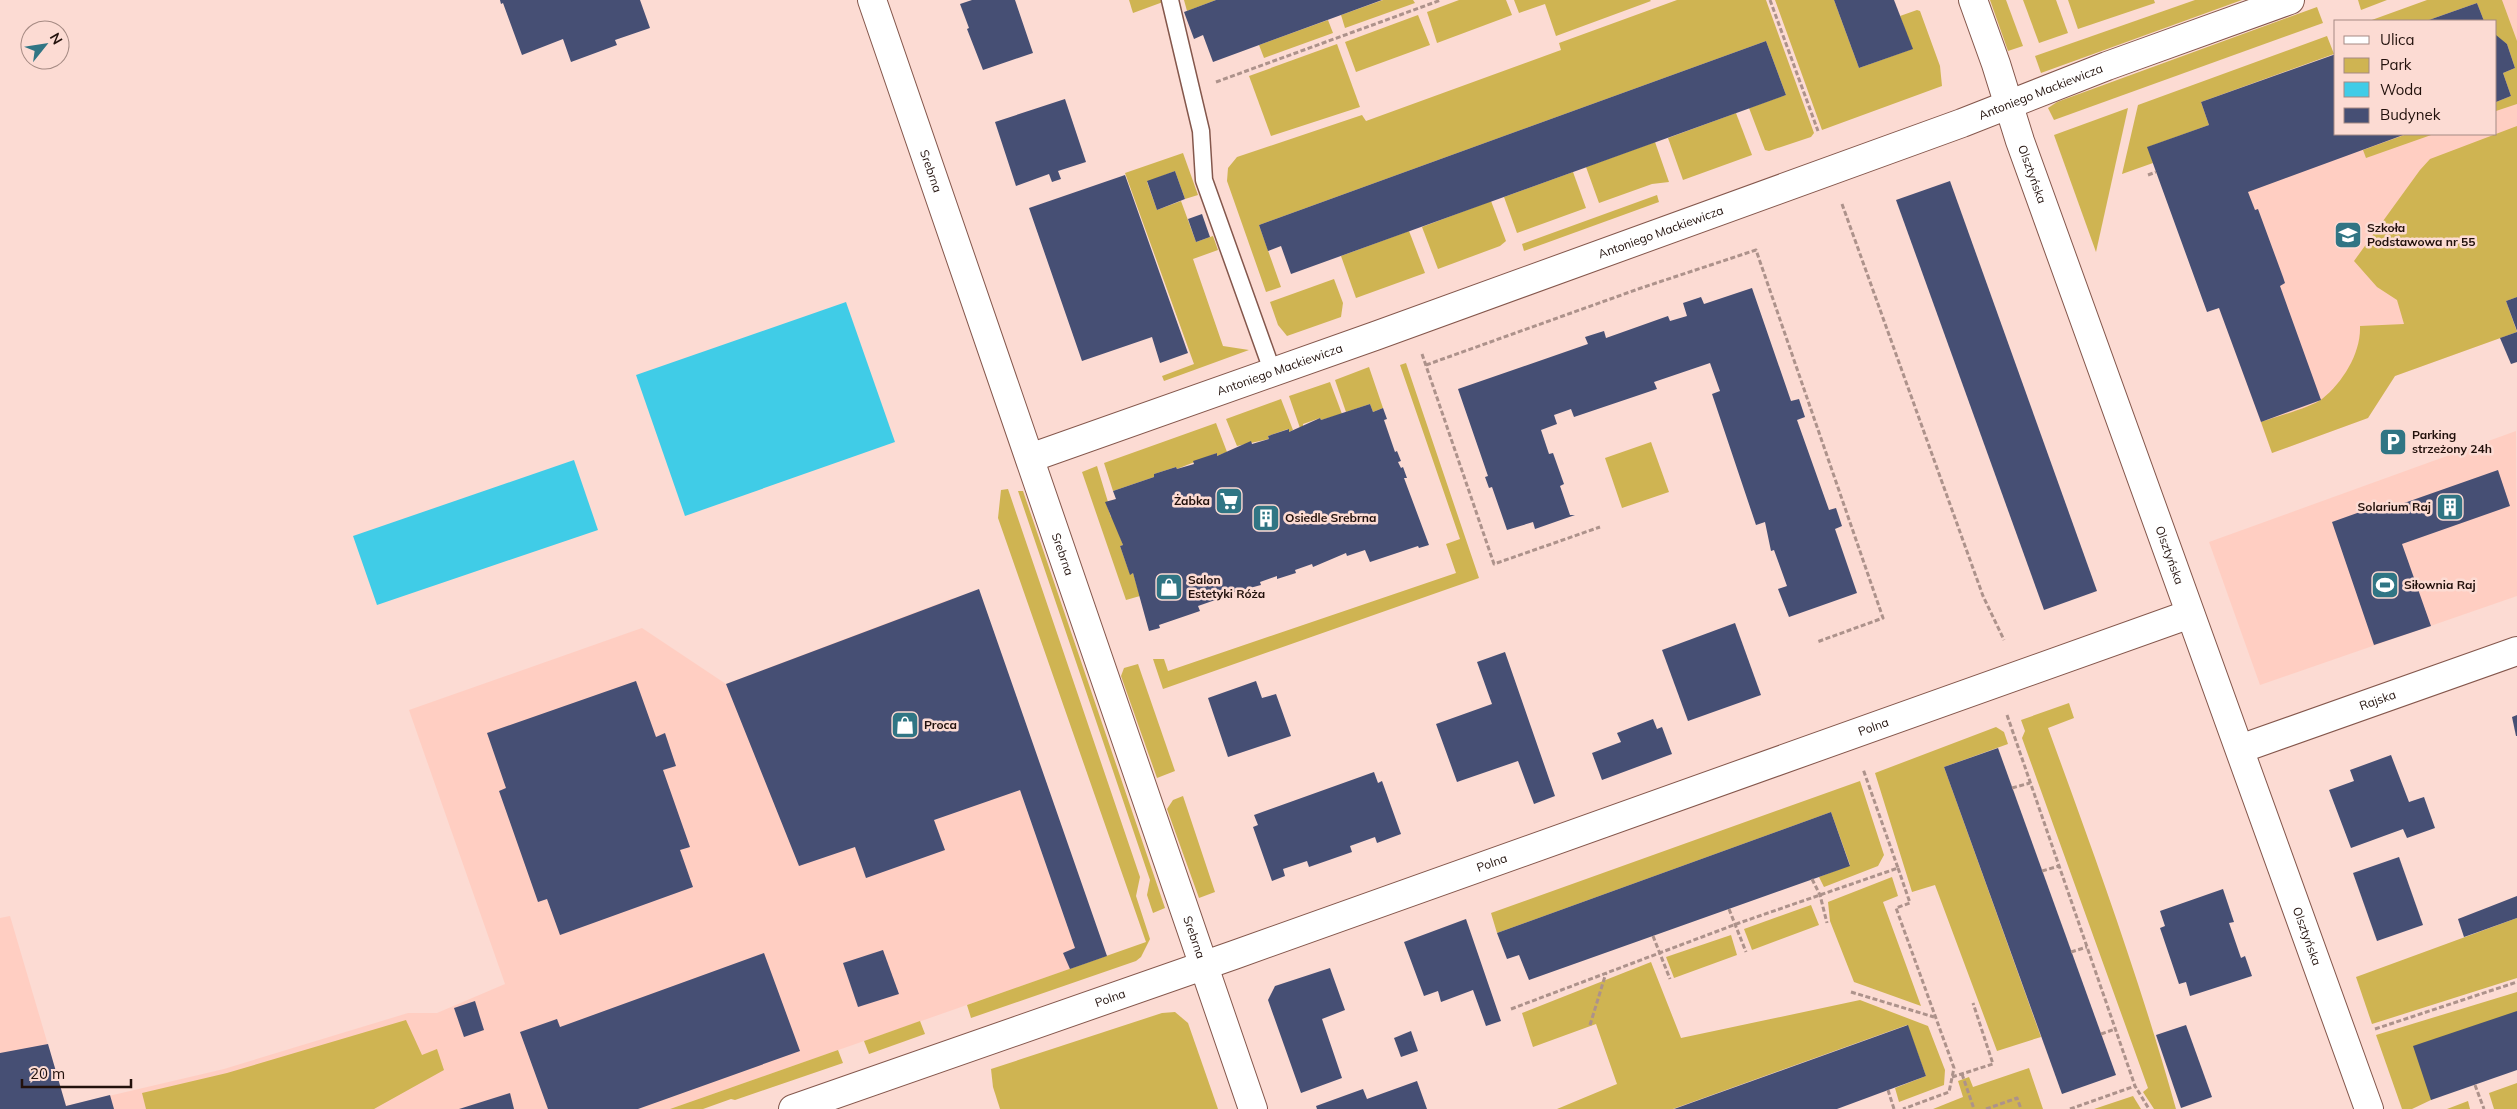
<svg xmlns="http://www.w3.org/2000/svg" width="2517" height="1109" viewBox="0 0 2517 1109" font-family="Mulish,sans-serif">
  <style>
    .built { fill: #ffcec2 }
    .green { fill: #cfb452 }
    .water { fill: #40cce7 }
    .building { fill: #464f74 }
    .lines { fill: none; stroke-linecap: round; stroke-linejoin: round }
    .lane-casing { stroke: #84574c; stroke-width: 19 }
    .street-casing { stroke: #84574c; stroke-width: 30 }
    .path { stroke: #ad928b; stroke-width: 3; stroke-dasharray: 5 2.5; stroke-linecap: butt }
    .lane { stroke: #fff; stroke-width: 16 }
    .street { stroke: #fff; stroke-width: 28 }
    .labels { text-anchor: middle; stroke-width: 5; stroke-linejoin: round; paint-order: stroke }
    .street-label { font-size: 12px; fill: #22110c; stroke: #fcdbd3 }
    .poi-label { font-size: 12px; font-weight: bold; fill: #22110c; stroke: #fcdbd3; text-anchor: start }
  </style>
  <rect width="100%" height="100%" fill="#fcdbd3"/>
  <g class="built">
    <path d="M2489 0H2517V297L2506 301 2517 332 2395 376 2368 418 2272 453 2219 308 2147 147 2209 125 2201 102 2336 54V134H2496V21H2426Z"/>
    <path d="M2516 431 2517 596 2260 685 2209 542Z"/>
    <path d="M953 598 1081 965 670 1109H0V918L10 916 66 1106 224 1069 408 1013H437L505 984 409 710 642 628 726 684Z"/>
  </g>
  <g class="green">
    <path d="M1129 0H1162L1163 2 1133 13Z"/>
    <path d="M1184 0H1216L1187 11Z"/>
    <path d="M1383 0H1413L1415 3 1345 28 1341 15Z"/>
    <path d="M1459 0H1506L1512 15 1437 43 1427 12Z"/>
    <path d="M1514 0H1650L1651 1 1556 36 1545 4 1519 13Z"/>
    <path d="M1677 0H1766L1814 133 1811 137 1769 151 1765 150 1749 108 1786 95 1766 41 1259 225 1281 287 1266 292 1227 181 1228 168 1237 157 1362 115 1366 121 1561 50 1559 43Z"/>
    <path d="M1775 0H1834L1859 68 1912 49 1900 16 1917 10 1920 11 1940 66 1942 86 1822 130Z"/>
    <path d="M1990 0H2006L2023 46 2008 51Z"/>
    <path d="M2023 0H2056L2068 33 2039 43Z"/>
    <path d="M2068 0H2154L2155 3 2078 29Z"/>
    <path d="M2195 0H2242L2041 73 2035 56Z"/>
    <path d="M2358 0H2387L2361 10Z"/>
    <path d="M2427 0H2502L2517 41V104L2496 111V102L2511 96 2503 73 2515 68 2507 44 2496 36V21H2484L2477 3 2426 21H2369Z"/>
    <path d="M2317 7 2323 23 2054 120 2048 108 2057 102Z"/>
    <path d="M1418 15 1430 45 1356 72 1345 42Z"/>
    <path d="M1328 20 1333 33 1264 58 1259 45Z"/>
    <path d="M2327 36 2334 54 2201 102 2209 125 2148 147 2153 163 2122 174 2138 105Z"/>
    <path d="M1337 44 1360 107 1271 136 1249 76Z"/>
    <path d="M2128 108 2096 252 2054 135Z"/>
    <path d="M1736 113 1752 155 1683 180 1668 138Z"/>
    <path d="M2517 126V297L2506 301 2517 332 2395 376 2368 418 2272 453 2261 422C2275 417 2312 407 2322 399 2343 382 2361 353 2360 326L2404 324 2397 300 2377 287 2354 261 2420 170 2430 159Z"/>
    <path d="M2407 134H2434L2366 158 2363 150Z"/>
    <path d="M1655 142 1669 182 1652 184 1599 203 1586 167Z"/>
    <path d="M1183 153 1198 195 1185 199 1175 171 1147 182 1157 210 1181 201 1196 242 1213 236 1218 250 1193 259 1223 346 1249 350 1164 381 1162 376 1194 364 1125 173Z"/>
    <path d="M1573 172 1586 208 1517 233 1504 197Z"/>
    <path d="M1657 195 1659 202 1524 251 1522 244Z"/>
    <path d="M1491 201 1506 241 1500 246 1438 269 1422 227Z"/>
    <path d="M1409 231 1425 273 1356 298 1341 256Z"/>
    <path d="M1334 279 1343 303 1341 317 1287 336 1278 325 1270 302Z"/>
    <path d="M1406 363 1479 578 1163 689 1153 659H1164L1168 671 1456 573 1446 544 1460 539 1400 365Z"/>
    <path d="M1369 367 1383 408 1373 412 1370 404 1346 412 1335 380Z"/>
    <path d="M1330 382 1342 414 1321 420 1320 418 1303 424V427L1300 428 1289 396Z"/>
    <path d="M1281 399 1293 430 1289 432 1288 429 1268 436 1269 439 1237 446 1226 419Z"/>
    <path d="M1216 423 1227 452 1217 456V453L1177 469 1176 467 1154 474V477L1113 491 1104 463Z"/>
    <path d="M1651 442 1669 492 1622 508 1605 458Z"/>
    <path d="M1097 466 1108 502 1106 503 1111 517H1113L1123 545 1120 546 1130 574 1133 573 1140 596 1126 600 1082 472Z"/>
    <path d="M1008 489 1140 877 1136 896 1150 939 1141 957 1136 961 971 1018 967 1005 1146 942 998 518 1001 490Z"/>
    <path d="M1018 491H1023L1165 908 1153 913 1147 895 1150 880Z"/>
    <path d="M1138 664 1175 771 1157 778 1121 676 1124 668Z"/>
    <path d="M2069 703 2074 718 2048 728C2094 854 2140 980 2176 1109H2154L2143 1092 2148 1088 2022 738 2025 731 2021 720Z"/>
    <path d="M1996 727 2004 732 2008 744 1944 767 2041 1037 1997 1051 1935 885 1912 892 1875 773Z"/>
    <path d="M1860 781 1884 855 1878 866 1824 887 1819 877 1850 865 1831 812 1497 933 1491 913Z"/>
    <path d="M1183 796 1215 892 1199 898 1167 809 1173 800Z"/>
    <path d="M1892 877 1898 896 1883 902 1921 1006 1854 982 1830 921 1828 902Z"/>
    <path d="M1811 905 1819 925 1752 950 1744 929Z"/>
    <path d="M2517 918V978L2372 1024 2356 977Z"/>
    <path d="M1731 935 1737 955 1674 978 1666 957Z"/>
    <path d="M1651 962 1681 1038 1860 1000 1928 1026 1945 1070 1944 1085 1899 1102 1895 1088 1926 1076 1907 1025 1673 1109H1557L1617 1084 1596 1024 1533 1047 1522 1013Z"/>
    <path d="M2517 992V1011L2431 1100 2412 1109H2402L2376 1035Z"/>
    <path d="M1175 1012 1188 1023 1218 1109H1000L993 1087 991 1069 1162 1013Z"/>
    <path d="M406 1020 422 1055 437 1049 444 1070 374 1109H146L142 1093 227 1073Z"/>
    <path d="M920 1021 925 1034 869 1054 864 1041Z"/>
    <path d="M838 1050 843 1063 735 1100 731 1099 703 1109H670Z"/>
    <path d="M2029 1068 2043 1109H1933L1963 1097 1958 1081 1969 1077 1973 1087Z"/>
    <path d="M2517 1083V1109H2494L2489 1093Z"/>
    <path d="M2133 1096 2141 1109H2094Z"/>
    <path d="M2468 1101 2470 1109H2447Z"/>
  </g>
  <g class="water">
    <path d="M846 302 895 442 685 516 636 375Z"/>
    <path d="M574 460 598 530 377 605 353 536Z"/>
  </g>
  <g class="building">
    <path d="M500 0H640L650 28 615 40 617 45 571 62 563 39 522 55 503 3 501 4Z"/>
    <path d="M972 0H1015L1033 53 983 70 967 29 969 28 960 4Z"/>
    <path d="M1216 0H1382L1213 62 1203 35 1194 39 1184 12Z"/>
    <path d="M1834 0H1894L1913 49 1859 68Z"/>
    <path d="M2477 3 2484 21H2426Z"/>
    <path d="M2496 35 2507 44 2515 68 2503 73 2511 96 2496 102Z"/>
    <path d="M1766 41 1786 95 1291 274 1281 246 1268 251 1259 225Z"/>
    <path d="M2336 54V134H2406L2248 192 2255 210 2258 209 2283 277 2285 283 2280 286 2321 400 2261 422 2219 308 2207 312 2147 147 2209 125 2201 102Z"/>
    <path d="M1065 99 1086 162 1058 171 1061 179 1052 182 1049 174 1016 186 995 122Z"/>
    <path d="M1175 171 1185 199 1157 210 1147 181Z"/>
    <path d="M1125 175 1188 353 1160 363 1152 337 1082 361 1029 208Z"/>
    <path d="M1950 181 2097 591 2044 610 1896 200Z"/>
    <path d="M1202 214 1210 237 1196 242 1188 219Z"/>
    <path d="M1752 288 1791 401 1799 399 1805 417 1797 420 1829 510 1836 508 1842 526 1835 529 1857 593 1789 617 1778 589 1787 586 1774 550 1771 551 1765 522 1756 525 1712 394 1720 391 1710 363 1654 382 1657 389 1574 417 1571 409 1554 415 1557 424 1541 430 1549 454 1553 453 1564 484 1560 486 1570 515H1575L1535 529 1533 522 1507 530 1492 487 1489 488 1485 477 1488 476 1458 389 1588 344 1585 337 1604 331 1606 338 1668 316 1670 321 1687 316 1683 303 1701 297 1704 304Z"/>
    <path d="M2517 297V331L2506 301Z"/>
    <path d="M2517 332V362L2511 364 2500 338Z"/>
    <path d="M1370 404 1373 412 1383 408 1387 419 1384 420 1395 452 1397 451 1401 461 1398 462 1401 468 1403 467 1407 478H1404L1429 545 1419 548 1418 546 1370 562 1365 550 1347 556 1346 553 1313 567 1312 564 1295 570 1296 573 1277 579V576L1260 582 1261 585 1220 596 1221 598 1198 606 1200 611 1159 625 1160 628 1149 631 1133 573 1130 575 1120 546 1123 545 1105 502 1116 499 1113 491 1154 477V474L1176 467 1177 469 1194 464 1193 461 1217 453V456L1251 441 1252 444 1269 439 1268 436 1289 429V432L1320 418 1321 420Z"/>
    <path d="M2498 470 2510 506 2402 544 2431 626 2374 645 2332 522 2388 502 2390 508Z"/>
    <path d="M979 589 1107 956 1070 969 1063 953 1075 948 1020 790 934 820 945 850 866 878 855 847 799 866 726 684Z"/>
    <path d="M1735 623 1761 695 1688 721 1662 650Z"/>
    <path d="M1505 652 1555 796 1534 804 1518 761 1457 782 1436 724 1492 704 1477 662Z"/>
    <path d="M636 681 656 737 665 733 676 766 663 770 690 847 680 850 693 887 560 935 547 899 538 902 499 791 506 788 487 733Z"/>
    <path d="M1256 681 1262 698 1276 694 1291 736 1228 757 1208 698Z"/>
    <path d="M2517 715V736H2516L2512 717Z"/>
    <path d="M1653 719 1657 729 1662 727 1672 754 1602 780 1592 753 1621 742 1617 733Z"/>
    <path d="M1998 748 2116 1075 2062 1094 1944 767Z"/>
    <path d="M2391 755 2409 802 2424 797 2435 828 2407 838 2403 829 2351 848 2329 790 2354 781 2350 770Z"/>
    <path d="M1374 772 1378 783 1382 781 1401 834 1377 843 1375 837 1350 846 1352 852 1309 867 1307 861 1283 869 1285 876 1272 881 1253 827 1258 825 1254 815Z"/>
    <path d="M1831 812 1850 866 1529 980 1519 955 1507 959 1497 933Z"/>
    <path d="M2399 857 2423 925 2377 941 2353 873Z"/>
    <path d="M2223 889 2234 922 2229 923 2241 958 2245 956 2252 976 2190 996 2186 982 2179 984 2160 928 2165 926 2160 911Z"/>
    <path d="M2517 896V918L2464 937 2458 919Z"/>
    <path d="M1466 919 1501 1021 1486 1026 1473 990 1441 1002 1438 991 1424 996 1404 942Z"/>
    <path d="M883 950 899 994 858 1007 843 963Z"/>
    <path d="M764 953 800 1051 638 1109H548L520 1032 557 1019 560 1027Z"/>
    <path d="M1330 968 1345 1010 1322 1019 1342 1078 1301 1093 1268 1000 1275 986Z"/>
    <path d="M475 1001 484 1030 464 1037 454 1008Z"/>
    <path d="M2517 1011V1070L2431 1100 2413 1046Z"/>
    <path d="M1908 1025 1926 1076 1837 1109H1674Z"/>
    <path d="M2186 1025 2212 1097 2181 1108 2156 1035Z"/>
    <path d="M1411 1031 1418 1051 1401 1057 1394 1038Z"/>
    <path d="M48 1044 66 1106 110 1095 114 1109H0V1053Z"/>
    <path d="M1417 1081 1427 1109H1317L1316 1106 1363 1089 1367 1099Z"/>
    <path d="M510 1093 514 1109H459Z"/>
  </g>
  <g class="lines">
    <g class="lane-casing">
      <path id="lane" d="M1170 0 1201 131 1204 180 1273 373"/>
    </g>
    <g class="street-casing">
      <g id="street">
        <path id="s1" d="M872 0 1253 1109"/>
        <path id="s2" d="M1973 0 1996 64 2020 141 2369 1109"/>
        <path id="s3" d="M1030 458 1375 336 1962 123 2107 66 2290 0"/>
        <path id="s4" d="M2240 749 2517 651"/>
        <path id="s5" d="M793 1109 1234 955 2190 614"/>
      </g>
    </g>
    <g class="path">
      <path d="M1770 0 1818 131"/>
      <path d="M1216 82 1441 0"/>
      <path d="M2148 175 2156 172"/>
      <path d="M1842 204 1983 596 2004 640"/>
      <path d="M1422 354 1494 564 1600 527"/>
      <path d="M1426 365 1641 288 1756 250 1883 618 1817 642"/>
      <path d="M2007 715 2135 1086 2149 1109"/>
      <path d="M2012 788 2030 783"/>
      <path d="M1898 868 1910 903 1896 908 1954 1068 1949 1092 1903 1109"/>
      <path d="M2042 871 2059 866"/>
      <path d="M1812 879 1820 895 1827 923"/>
      <path d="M1729 909 1746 952"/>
      <path d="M1653 936 1670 979"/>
      <path d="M2071 952 2087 947"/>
      <path d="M1851 992 1934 1017"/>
      <path d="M1511 1009 1739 923 1898 868 1863 769"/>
      <path d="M1590 1025 1606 973"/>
      <path d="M2375 1029 2517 982"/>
      <path d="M2101 1034 2115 1029"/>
      <path d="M1962 1074 1974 1109"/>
      <path d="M1952 1077 1993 1064 1973 1003"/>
      <path d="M2475 1085 2484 1109"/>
      <path d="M1888 1090 1894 1109"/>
      <path d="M1986 1109 2017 1098 2021 1109"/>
      <path d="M2070 1109 2135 1086"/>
    </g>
    <use href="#lane" class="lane"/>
    <use href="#street" class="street"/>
  </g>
  <defs>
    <g id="school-square" transform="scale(1.4375)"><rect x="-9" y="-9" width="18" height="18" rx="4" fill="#307584" stroke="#fcdbd3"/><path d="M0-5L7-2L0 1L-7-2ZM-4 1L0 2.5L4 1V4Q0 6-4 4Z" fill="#fff"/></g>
    <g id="parking-square" transform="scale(1.4375)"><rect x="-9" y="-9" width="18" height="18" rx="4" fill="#307584" stroke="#fcdbd3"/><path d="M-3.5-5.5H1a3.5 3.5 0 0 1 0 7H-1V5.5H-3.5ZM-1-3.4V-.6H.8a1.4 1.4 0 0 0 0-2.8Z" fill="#fff"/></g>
    <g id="supermarket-square" transform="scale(1.4375)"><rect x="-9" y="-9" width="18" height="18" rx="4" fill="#307584" stroke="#fcdbd3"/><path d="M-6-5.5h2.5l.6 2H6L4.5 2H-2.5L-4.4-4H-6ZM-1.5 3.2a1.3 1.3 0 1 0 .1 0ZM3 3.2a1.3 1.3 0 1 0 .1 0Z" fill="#fff"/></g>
    <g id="building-square" transform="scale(1.4375)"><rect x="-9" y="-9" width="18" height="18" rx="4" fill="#307584" stroke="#fcdbd3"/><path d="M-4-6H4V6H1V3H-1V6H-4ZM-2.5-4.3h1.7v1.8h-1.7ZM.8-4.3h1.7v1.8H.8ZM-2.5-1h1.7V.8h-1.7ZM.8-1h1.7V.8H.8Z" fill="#fff"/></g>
    <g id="stadium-square" transform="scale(1.4375)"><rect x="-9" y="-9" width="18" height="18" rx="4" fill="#307584" stroke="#fcdbd3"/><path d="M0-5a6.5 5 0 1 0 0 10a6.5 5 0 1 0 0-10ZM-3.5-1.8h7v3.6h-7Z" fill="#fff"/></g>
    <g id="shop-square" transform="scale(1.4375)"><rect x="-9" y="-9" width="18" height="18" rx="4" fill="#307584" stroke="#fcdbd3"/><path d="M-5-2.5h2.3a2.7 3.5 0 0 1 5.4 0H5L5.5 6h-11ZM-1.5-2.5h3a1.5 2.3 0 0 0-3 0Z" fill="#fff"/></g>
  </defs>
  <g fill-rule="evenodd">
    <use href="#school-square" x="2348" y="235"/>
    <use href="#parking-square" x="2393" y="442"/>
    <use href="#supermarket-square" x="1229" y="501"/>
    <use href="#building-square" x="2450" y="507"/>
    <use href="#building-square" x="1266" y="518"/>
    <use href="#stadium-square" x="2385" y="585"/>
    <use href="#shop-square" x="1169" y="587"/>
    <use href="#shop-square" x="905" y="725"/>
  </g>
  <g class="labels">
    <g class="street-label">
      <text dy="4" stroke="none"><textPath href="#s3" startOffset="1075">Antoniego Mackiewicza</textPath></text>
      <text dy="4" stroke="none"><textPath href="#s1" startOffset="181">Srebrna</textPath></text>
      <text dy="4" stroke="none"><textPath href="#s2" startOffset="184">Olsztyńska</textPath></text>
      <text dy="4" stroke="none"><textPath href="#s3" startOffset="670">Antoniego Mackiewicza</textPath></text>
      <text dy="4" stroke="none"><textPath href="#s3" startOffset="265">Antoniego Mackiewicza</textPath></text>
      <text dy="4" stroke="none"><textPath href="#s1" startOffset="586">Srebrna</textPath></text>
      <text dy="4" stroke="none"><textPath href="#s2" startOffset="589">Olsztyńska</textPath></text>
      <text dy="4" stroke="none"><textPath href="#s4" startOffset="146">Rajska</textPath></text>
      <text dy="4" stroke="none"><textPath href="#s5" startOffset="1146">Polna</textPath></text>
      <text dy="4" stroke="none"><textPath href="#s5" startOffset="741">Polna</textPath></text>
      <text dy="4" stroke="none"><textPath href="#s2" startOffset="994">Olsztyńska</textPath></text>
      <text dy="4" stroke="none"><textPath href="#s1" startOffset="991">Srebrna</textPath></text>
      <text dy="4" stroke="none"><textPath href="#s5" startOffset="336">Polna</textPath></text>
    </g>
    <g class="poi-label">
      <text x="2367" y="232">Szkoła<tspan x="2367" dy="14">Podstawowa nr 55</tspan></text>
      <text x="2412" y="439">Parking<tspan x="2412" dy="14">strzeżony 24h</tspan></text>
      <text x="1210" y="505" text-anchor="end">Żabka</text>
      <text x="2431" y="511" text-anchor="end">Solarium Raj</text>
      <text x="1285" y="522">Osiedle Srebrna</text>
      <text x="1188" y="584">Salon<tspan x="1188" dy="14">Estetyki Róża</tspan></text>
      <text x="2404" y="589">Siłownia Raj</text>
      <text x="924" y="729">Proca</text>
    </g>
  </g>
  <rect x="2334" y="20" width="162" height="115" fill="#fcdbd3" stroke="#a58a83"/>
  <rect x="2344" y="36" width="25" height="8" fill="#ffffff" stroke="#a58a83"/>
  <text x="2380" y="45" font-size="15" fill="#22110c">Ulica</text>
  <rect x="2344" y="58" width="25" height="15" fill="#cfb452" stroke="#a58a83"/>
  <text x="2380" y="70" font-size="15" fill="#22110c">Park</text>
  <rect x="2344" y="82" width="25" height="15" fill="#40cce7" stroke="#a58a83"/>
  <text x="2380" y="95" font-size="15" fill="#22110c">Woda</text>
  <rect x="2344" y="108" width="25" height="15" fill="#464f74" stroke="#a58a83"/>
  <text x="2380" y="120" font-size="15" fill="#22110c">Budynek</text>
  <g transform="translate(45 45) rotate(60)"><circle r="24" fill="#fcdbd3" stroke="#a58a83"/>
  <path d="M0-4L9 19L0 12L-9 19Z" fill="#307584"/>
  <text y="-8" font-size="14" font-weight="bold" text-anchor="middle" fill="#22110c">N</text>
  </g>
  <path d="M22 1079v8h109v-8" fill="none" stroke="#22110c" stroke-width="2.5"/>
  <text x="30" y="1079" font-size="15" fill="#22110c" stroke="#fcdbd3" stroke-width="4" paint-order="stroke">20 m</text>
</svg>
